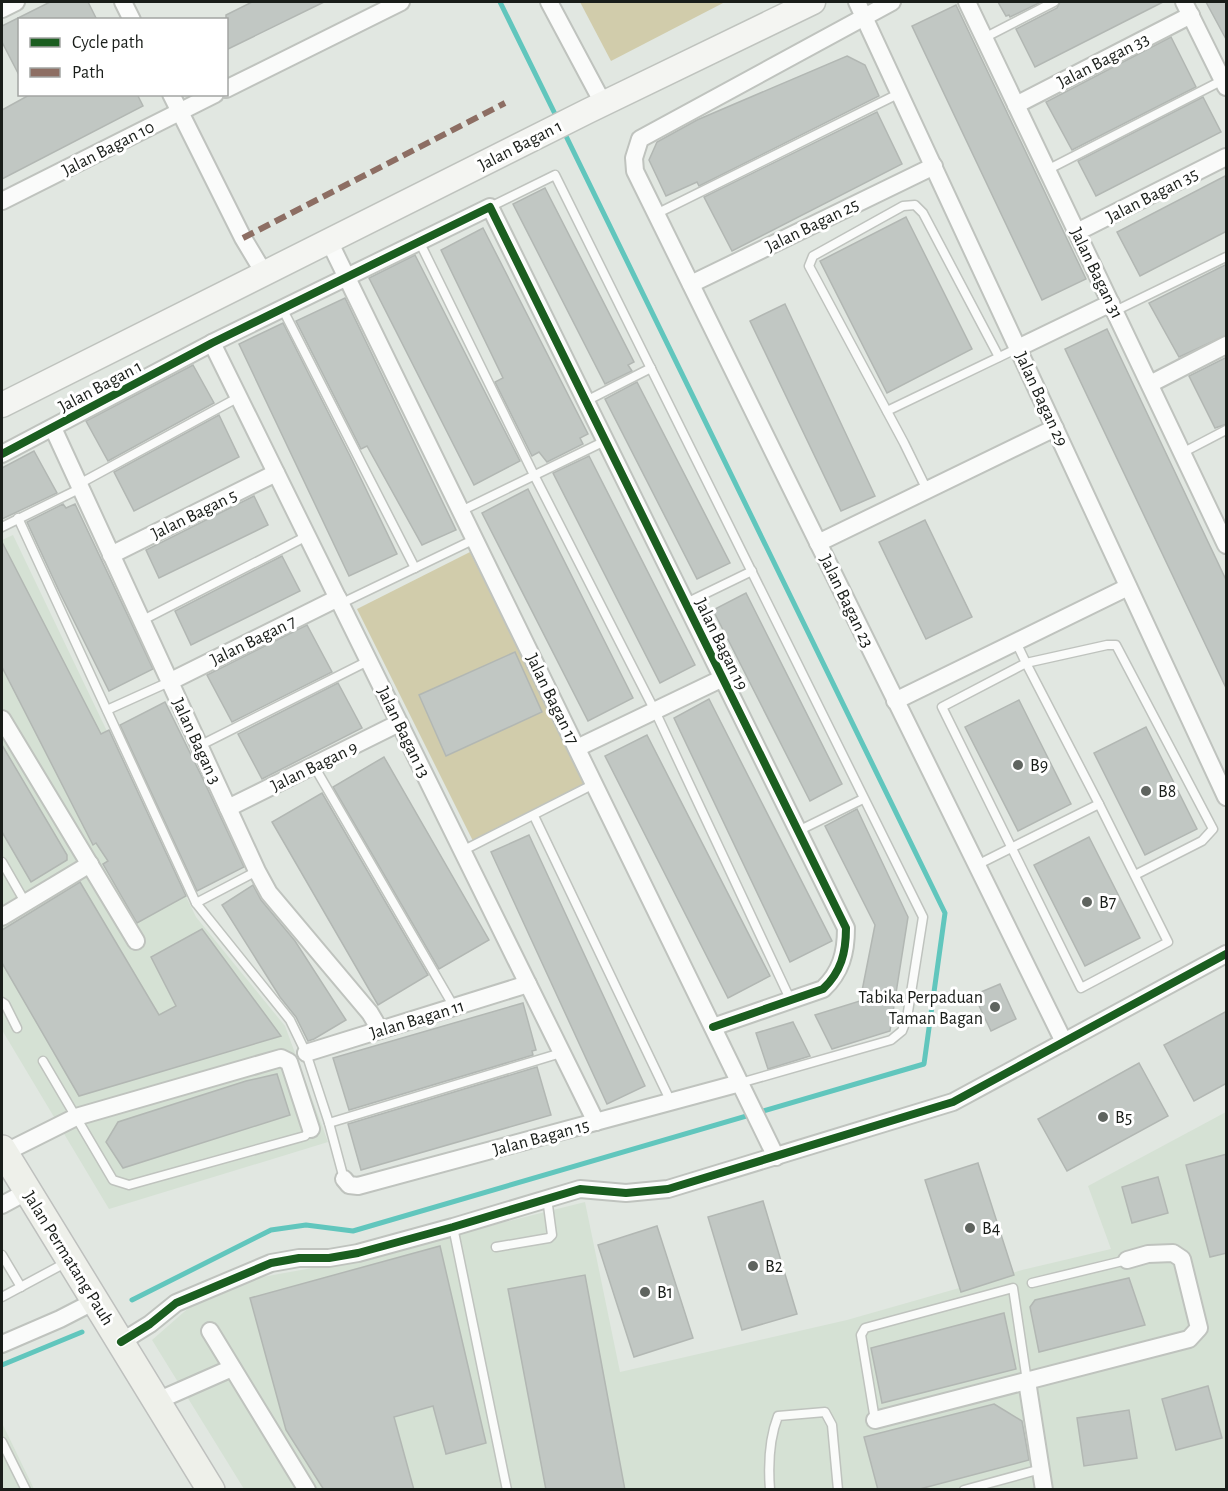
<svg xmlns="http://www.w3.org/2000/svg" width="1228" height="1491" viewBox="0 0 1228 1491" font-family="'Alegreya Sans',sans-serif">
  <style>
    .built { fill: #d5e1d4 }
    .green { fill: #d1ccab }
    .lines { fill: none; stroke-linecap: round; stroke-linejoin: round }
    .stream { stroke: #61c6bd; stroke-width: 5 }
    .building { fill: #c1c7c3; stroke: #b2b7b3; stroke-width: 1.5 }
    .lane-casing { stroke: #bfc3be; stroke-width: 11 }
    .street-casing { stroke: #bfc3be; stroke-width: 20 }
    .secondary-casing { stroke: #bfc3be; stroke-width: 27 }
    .primary-casing { stroke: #bec0be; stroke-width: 30 }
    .lane { stroke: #fafbfa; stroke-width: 8 }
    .street { stroke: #fafbfa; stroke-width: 16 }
    .secondary { stroke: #f4f5f2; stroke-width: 24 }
    .primary { stroke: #eef0ea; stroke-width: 27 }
    .quiet { stroke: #8d6e63; stroke-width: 6; stroke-dasharray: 12 6; stroke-linecap: butt }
    .cycleway-casing { stroke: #fff; stroke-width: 11 }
    .cycleway { stroke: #1b5e20; stroke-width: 8 }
    .poi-dot { fill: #5f645f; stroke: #fff; stroke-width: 2 }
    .labels { text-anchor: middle; stroke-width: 6; stroke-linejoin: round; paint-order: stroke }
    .street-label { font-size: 18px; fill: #191d19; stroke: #fff }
    .poi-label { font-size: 18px; fill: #191d19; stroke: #fff; text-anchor: start }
  </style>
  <rect width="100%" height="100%" fill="#e1e7e1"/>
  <g class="built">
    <path d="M13 535 196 917 285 1026 328 1142 109 1209 2 1030V540Z"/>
    <path d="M1226 1112V1489H244L152 1340 192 1305 241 1281 350 1261 585 1202 620 1372 847 1320 1022 1270 1111 1249 1088 1186Z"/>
    <path d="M2 1423 34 1489H2Z"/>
  </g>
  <g class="green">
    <path d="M580 2H725L611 61Z"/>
    <path d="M470 552 586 785 473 841 357 609Z"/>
  </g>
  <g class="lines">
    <g class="stream">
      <path d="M500 2 558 120"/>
      <path d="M132 1300 271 1230 306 1225 353 1231 924 1064 945 913 564 132"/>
      <path d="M2 1365 82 1332"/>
    </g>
  </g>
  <g class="building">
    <path d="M50 2H88L97 20H20V77L2 42V26Z"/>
    <path d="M252 2H324L226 50V15Z"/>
    <path d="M998 2H1041L1010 17 1009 15 1006 16Z"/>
    <path d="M1060 2H1163L1035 67 1016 29 1057 8Z"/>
    <path d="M1206 2H1227V41Z"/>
    <path d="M956 5 1086 279 1042 300 912 26Z"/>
    <path d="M1171 37 1196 87 1072 150 1046 102Z"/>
    <path d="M847 56 865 65 879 96 699 186 697 182 666 196 649 160 657 142 697 120Z"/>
    <path d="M31 94H137L143 106 2 179V110Z"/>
    <path d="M1203 97 1221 132 1096 196 1078 161Z"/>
    <path d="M877 112 902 164 732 251 704 197Z"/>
    <path d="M1227 175V231L1140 276 1117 232Z"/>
    <path d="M545 188 634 362 628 365 632 371 605 384 513 204Z"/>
    <path d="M906 217 972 349 887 393 820 261Z"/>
    <path d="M483 228 588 434 580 438 583 444 547 462 539 452 532 456 495 382 503 378 441 250Z"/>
    <path d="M415 255 520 461 474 485 369 278Z"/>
    <path d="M1227 264V335L1179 357 1149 303Z"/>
    <path d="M345 298 456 530 422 545 367 446 361 449 296 321Z"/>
    <path d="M785 304 875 496 841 511 750 321Z"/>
    <path d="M283 323 350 456 397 554 349 576 239 344Z"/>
    <path d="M1107 329 1227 582V690L1065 349Z"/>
    <path d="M1227 357V424L1215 428 1189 376Z"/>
    <path d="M193 365 214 403 108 461 86 421Z"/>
    <path d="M637 382 730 563 697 579 605 399Z"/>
    <path d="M219 415 239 457 134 511 114 472Z"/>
    <path d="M34 451 57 493 2 519V468Z"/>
    <path d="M589 456 695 665 660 683 553 473Z"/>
    <path d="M528 489 633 698 588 721 482 513Z"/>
    <path d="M254 496 268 525 159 578 146 550Z"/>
    <path d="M63 504 66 508 75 504 153 669 109 691 60 593 27 522Z"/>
    <path d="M925 520 972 617 926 639 879 542Z"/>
    <path d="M2 542 101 734 109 730 186 896 137 923 103 864 108 861 96 843 93 845 2 667Z"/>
    <path d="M282 556 300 591 191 645 175 611Z"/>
    <path d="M746 593 842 784 810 801 713 610Z"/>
    <path d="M307 625 332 672 232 722 207 675Z"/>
    <path d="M515 652 542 712 446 756 419 695Z"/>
    <path d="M338 683 362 728 262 779 238 734Z"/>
    <path d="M709 699 832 941 790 962 674 718Z"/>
    <path d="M1019 700 1071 804 1018 831 965 727Z"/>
    <path d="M165 702 201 775 244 867 197 891 120 725Z"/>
    <path d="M1146 727 1197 829 1145 855 1094 753Z"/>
    <path d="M647 735 770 976 728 998 605 756Z"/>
    <path d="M2 745 67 855V860L31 882 2 832Z"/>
    <path d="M384 757 489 940 439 969 333 787Z"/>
    <path d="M322 793 428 975 378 1005 272 822Z"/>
    <path d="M857 809 908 917 890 1031 832 1049 815 1015 860 1001 875 925 825 826Z"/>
    <path d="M529 835 645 1086 607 1104 491 852Z"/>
    <path d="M1089 837 1140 938 1085 966 1034 865Z"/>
    <path d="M80 882 159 1015 176 1006 151 957 202 929 281 1036 79 1096 2 963V930Z"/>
    <path d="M253 885 261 900 295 941 346 1020 314 1039 308 1041 296 1017 280 997 222 905Z"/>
    <path d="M1000 984 1016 1019 991 1031 974 995Z"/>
    <path d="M523 1003 536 1050 532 1051 533 1055 349 1110 333 1058Z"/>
    <path d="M1227 1011V1083L1194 1101 1164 1045Z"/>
    <path d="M793 1022 810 1056 768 1069 756 1033Z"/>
    <path d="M1139 1063 1168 1116 1067 1171 1038 1119Z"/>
    <path d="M537 1067 551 1115 361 1170 348 1124Z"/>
    <path d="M277 1074 290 1115 123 1168 106 1142 118 1122 246 1081Z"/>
    <path d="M1227 1154V1253L1210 1257 1186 1165Z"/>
    <path d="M978 1163 1014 1275 961 1292 925 1180Z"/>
    <path d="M1158 1177 1168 1213 1132 1223 1122 1187Z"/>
    <path d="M763 1201 797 1314 742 1330 708 1217Z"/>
    <path d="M657 1226 693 1338 634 1357 598 1245Z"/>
    <path d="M440 1246 486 1443 446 1454 433 1406 394 1417 414 1490H324L286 1430 250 1298Z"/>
    <path d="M585 1275 625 1490H546L508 1289Z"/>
    <path d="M1129 1278 1145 1325 1039 1352 1030 1307 1035 1300Z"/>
    <path d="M1004 1313 1016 1369 882 1403 871 1348Z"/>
    <path d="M1208 1386 1222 1438 1176 1450 1162 1399Z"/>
    <path d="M994 1404 1022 1421 1029 1460 916 1490H878L864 1437Z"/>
    <path d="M1129 1410 1137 1458 1084 1466 1077 1418Z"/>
  </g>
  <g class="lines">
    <g class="lane-casing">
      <g id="lane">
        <path d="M984 38 1054 2"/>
        <path d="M1047 170 1223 80"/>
        <path d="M490 207 555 175 923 917 907 1018 902 1031 891 1040 740 1083"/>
        <path d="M656 214 900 93"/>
        <path d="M419 241 534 475 655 711 791 1001"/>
        <path d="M282 308 415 568"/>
        <path d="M1115 311 1226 257"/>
        <path d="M586 401 651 368"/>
        <path d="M887 411 1018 348"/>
        <path d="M1182 453 1226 430"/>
        <path d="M79 484 239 397"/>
        <path d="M927 490 904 443 809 266 813 256 903 206 915 205 923 213 999 357"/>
        <path d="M461 511 605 441"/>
        <path d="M18 518 196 903 290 1020 306 1053 329 1123 344 1179"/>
        <path d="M2 527 81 488"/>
        <path d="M686 603 752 571"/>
        <path d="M340 604 475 539"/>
        <path d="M141 621 307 536"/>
        <path d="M1016 642 1026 663 1099 804 1168 942 1081 988 942 707 1026 663 1107 645H1116L1213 829 1202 841 1135 875"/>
        <path d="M107 710 169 682"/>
        <path d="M199 746 368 661"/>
        <path d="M314 766 454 1007"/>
        <path d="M534 816 671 1102"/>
        <path d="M798 831 863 799"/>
        <path d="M462 851 594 784"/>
        <path d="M2 862 25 902"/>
        <path d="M977 865 1099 804"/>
        <path d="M196 903 257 871"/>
        <path d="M2 1002 5 1004 17 1028"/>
        <path d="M43 1061 113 1180 129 1185 305 1136 311 1129"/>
        <path d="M329 1123 561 1053"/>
        <path d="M453 1227 507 1490"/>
        <path d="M496 1247 549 1238 552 1235 547 1198"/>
        <path d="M2 1255 21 1287"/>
        <path d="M1032 1283 1127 1260"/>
        <path d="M2 1297 67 1262"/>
        <path d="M875 1420 861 1335 865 1328 1013 1288 1027 1381"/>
        <path d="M2 1442 26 1490"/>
        <path d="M770 1490C768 1464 769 1439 778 1416L825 1412 832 1425 838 1490"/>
        <path d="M964 1490 1041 1469"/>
      </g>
    </g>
    <g class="street-casing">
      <g id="street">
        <path d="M123 2 132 20"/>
        <path d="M549 2 604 105"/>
        <path d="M857 2 1226 797"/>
        <path d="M892 2 640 139 634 158 635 171 1064 1042"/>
        <path d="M967 2 1226 545"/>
        <path d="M1184 2 1226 87"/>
        <path d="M2 9 16 2"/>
        <path d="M226 89 401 2"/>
        <path d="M171 94 243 238 264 273"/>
        <path d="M1016 105 1191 15"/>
        <path d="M2 201 215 94"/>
        <path d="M1077 232 1226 157"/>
        <path d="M329 241 776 1157"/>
        <path d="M691 284 934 166"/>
        <path d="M212 343 596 1122"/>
        <path d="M1018 348 1111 303"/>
        <path d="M1150 384 1226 345"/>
        <path d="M53 428 257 871 269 893 370 1013 380 1030"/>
        <path d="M2 454 212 343 490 207 846 928C846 953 841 972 823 989L713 1027"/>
        <path d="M818 543 1055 428"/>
        <path d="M111 555 276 473"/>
        <path d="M169 682 338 598"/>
        <path d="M895 701 1128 587"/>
        <path d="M2 719 136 941"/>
        <path d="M577 748 723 678"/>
        <path d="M228 808 399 723"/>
        <path d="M2 917 90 864"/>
        <path d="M306 1053 528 984"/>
        <path d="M4 1153 76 1117 281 1058 289 1062 311 1129"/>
        <path d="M344 1179 349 1185 358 1186 740 1083"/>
        <path d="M2 1205 28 1191"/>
        <path d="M210 1331 307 1490"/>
        <path d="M121 1342 150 1324 176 1303 271 1263 299 1258H329L358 1253 453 1227 580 1189 626 1193 668 1189 953 1102 1226 954"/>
        <path d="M2 1344 60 1319 95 1301"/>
        <path d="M1027 1381 1044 1490"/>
        <path d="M157 1401 232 1368"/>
        <path d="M875 1420 1189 1339 1199 1328 1182 1259 1173 1253 1148 1254 1127 1260"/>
      </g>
    </g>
    <g class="secondary-casing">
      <path id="secondary" d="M2 405 588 111 813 2"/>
    </g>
    <g class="primary-casing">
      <path id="primary" d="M2 1149 211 1490"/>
    </g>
    <use href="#lane" class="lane"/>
    <use href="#street" class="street"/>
    <use href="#secondary" class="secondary"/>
    <use href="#primary" class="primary"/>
    <path class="quiet" d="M243 238 505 103"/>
    <g class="cycleway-casing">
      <g id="cycleway">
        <path d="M2 454 212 343 490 207 846 928C846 953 841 972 823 989L713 1027"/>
        <path d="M121 1342 150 1324 176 1303 271 1263 299 1258H329L358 1253 453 1227 580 1189 626 1193 668 1189 953 1102 1226 954"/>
      </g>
    </g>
    <use href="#cycleway" class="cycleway"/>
  </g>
  <g class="poi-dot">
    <circle cx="1018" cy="765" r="6"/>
    <circle cx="1146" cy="791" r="6"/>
    <circle cx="1087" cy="902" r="6"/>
    <circle cx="995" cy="1007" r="6"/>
    <circle cx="1103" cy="1117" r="6"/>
    <circle cx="970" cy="1228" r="6"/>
    <circle cx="753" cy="1266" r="6"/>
    <circle cx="645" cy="1292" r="6"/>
  </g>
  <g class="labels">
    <g class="street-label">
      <text transform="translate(1103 60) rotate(-27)" y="6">Jalan Bagan 33</text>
      <text transform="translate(520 145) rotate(-27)" y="6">Jalan Bagan 1</text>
      <text transform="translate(108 148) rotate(-27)" y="6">Jalan Bagan 10</text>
      <text transform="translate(1152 195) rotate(-27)" y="6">Jalan Bagan 35</text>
      <text transform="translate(812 225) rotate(-26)" y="6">Jalan Bagan 25</text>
      <text transform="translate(1097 273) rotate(64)" y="6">Jalan Bagan 31</text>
      <text transform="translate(100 386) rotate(-28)" y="6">Jalan Bagan 1</text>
      <text transform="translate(1042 399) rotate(65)" y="6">Jalan Bagan 29</text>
      <text transform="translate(194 514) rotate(-26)" y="6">Jalan Bagan 5</text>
      <text transform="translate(847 601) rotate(64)" y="6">Jalan Bagan 23</text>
      <text transform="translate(253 640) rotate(-26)" y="6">Jalan Bagan 7</text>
      <text transform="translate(722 644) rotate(64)" y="6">Jalan Bagan 19</text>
      <text transform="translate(553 699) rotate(64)" y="6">Jalan Bagan 17</text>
      <text transform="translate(404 732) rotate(64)" y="6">Jalan Bagan 13</text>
      <text transform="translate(197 741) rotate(65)" y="6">Jalan Bagan 3</text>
      <text transform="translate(314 766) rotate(-26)" y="6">Jalan Bagan 9</text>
      <text transform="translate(417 1019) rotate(-17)" y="6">Jalan Bagan 11</text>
      <text transform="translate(541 1137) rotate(-15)" y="6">Jalan Bagan 15</text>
      <text transform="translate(69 1258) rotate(58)" y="6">Jalan Permatang Pauh</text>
    </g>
    <g class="poi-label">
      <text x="1030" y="771">B9</text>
      <text x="1158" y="797">B8</text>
      <text x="1099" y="908">B7</text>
      <text x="983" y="1003" text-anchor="end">Tabika Perpaduan<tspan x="983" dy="21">Taman Bagan</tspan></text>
      <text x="1115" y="1123">B5</text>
      <text x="982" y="1234">B4</text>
      <text x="765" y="1272">B2</text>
      <text x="657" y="1298">B1</text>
    </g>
  </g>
  <rect width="1228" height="1491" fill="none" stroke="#191d19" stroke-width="6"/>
  <rect x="18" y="18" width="210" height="78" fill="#ffffff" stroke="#a3a5a3" stroke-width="1.5"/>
  <rect x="30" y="38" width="30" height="9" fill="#1b5e20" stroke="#a3a5a3" stroke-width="1.5"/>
  <text x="72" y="48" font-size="18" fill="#191d19">Cycle path</text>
  <rect x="30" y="68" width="30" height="9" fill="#8d6e63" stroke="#a3a5a3" stroke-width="1.5"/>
  <text x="72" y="78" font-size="18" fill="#191d19">Path</text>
</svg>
